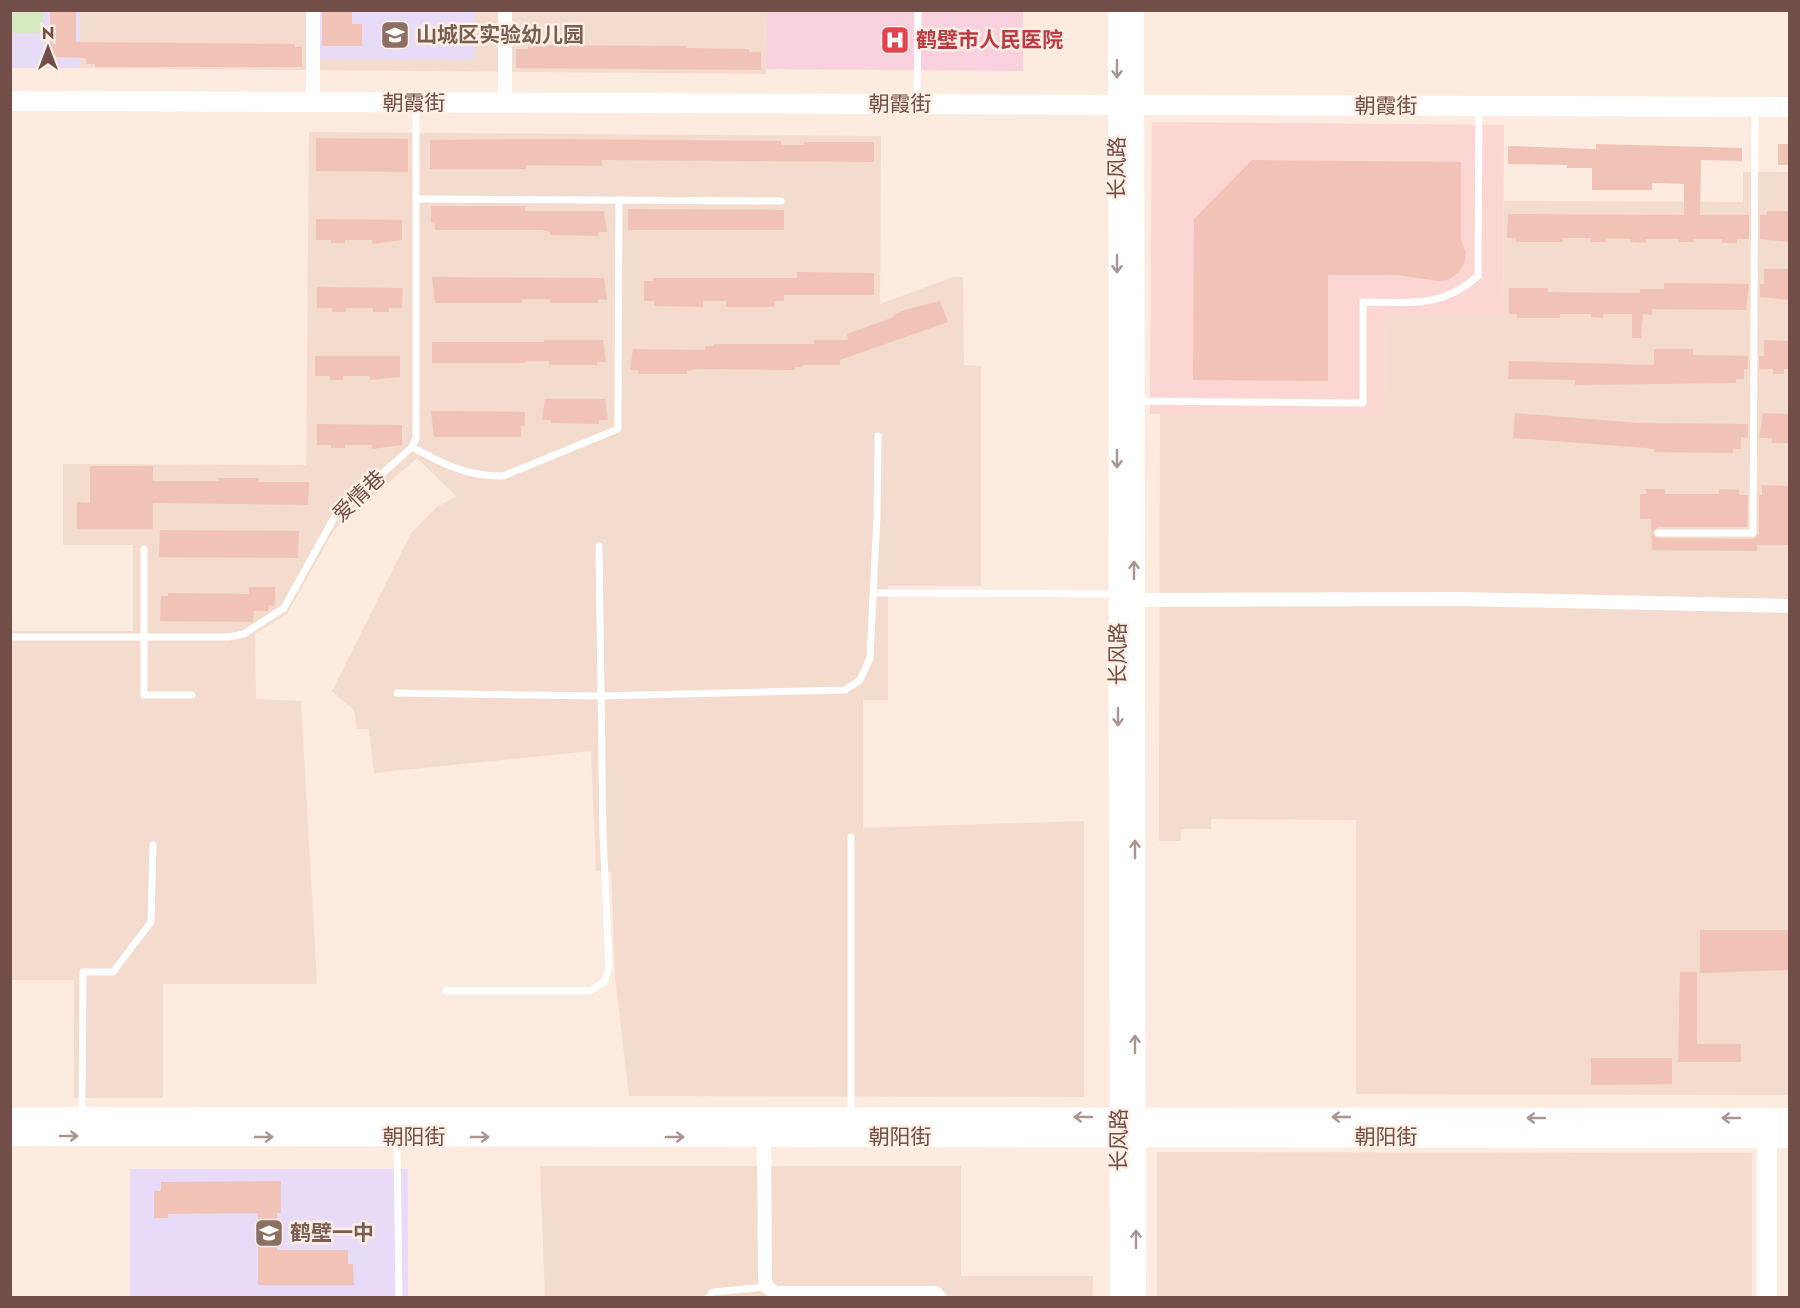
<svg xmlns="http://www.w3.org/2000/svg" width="1800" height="1308" viewBox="0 0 1800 1308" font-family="Jost,'Noto Sans SC',sans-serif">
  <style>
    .residential { fill: #f3dbcd }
    .commercial { fill: #fcd6d2 }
    .education { fill: #e8dbf7 }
    .medical { fill: #f9d1de }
    .green { fill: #d7e8be }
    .building { fill: #f1c3b6 }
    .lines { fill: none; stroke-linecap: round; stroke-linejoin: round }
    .lane { stroke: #fff; stroke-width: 7 }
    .street { stroke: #fff; stroke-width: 14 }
    .secondary { stroke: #fff; stroke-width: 20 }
    .oneway { stroke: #aa9591 }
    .labels { text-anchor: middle; stroke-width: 5; stroke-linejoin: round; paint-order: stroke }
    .education-label { font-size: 21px; font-weight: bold; fill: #785e54; stroke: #ffefe4; text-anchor: start }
    .health-label { font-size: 21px; font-weight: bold; fill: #be3a42; stroke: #ffefe4; text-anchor: start }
    .street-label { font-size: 21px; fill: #714e47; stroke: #ffefe4 }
  </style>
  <rect width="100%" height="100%" fill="#fcebde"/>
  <g class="residential">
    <path d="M80 11H767L766 74 80 68Z"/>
    <path d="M309 132 881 136 880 304 953 277H963L964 365 981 366V586H888V700H863V828L1084 821V1097L629 1096 615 976 611 872 596 871 591 751 374 773 369 729H357L354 710 332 691 411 533 437 507 456 496 417 458 334 530 287 614 255 634 256 699 301 701 317 984H163V1098H74V980H11V631H133V545H63V464L306 465Z"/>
    <path d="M1743 172H1789V1095L1356 1094V820L1211 819V829H1181V841H1159L1160 414 1384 415 1385 314H1503L1504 201 1743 202Z"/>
    <path d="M1157 1152 1752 1153V1297H1157Z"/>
    <path d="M540 1166H961V1276H1093V1297H545Z"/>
  </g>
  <path class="commercial" d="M1152 122 1504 125 1503 315 1385 314 1384 415 1150 414Z"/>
  <g class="education">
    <rect x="11" y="11" width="69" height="57"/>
    <path d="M316 11H475L474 60 316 59Z"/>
    <rect x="130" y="1169" width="278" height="128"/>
  </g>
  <path class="medical" d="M767 11H1023V71L766 69Z"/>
  <path class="green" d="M19 11H43V33H11V16Z"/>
  <g class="building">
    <path d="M50 10H76V42L295 44V47H302V67H95V64H86V58L50 57Z"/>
    <path d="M322 10H352V24H362V46H322Z"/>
    <path d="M528 45 686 46V48L749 49V52H761V70L516 68V49H528Z"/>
    <path d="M316 138 408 139V172L316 171Z"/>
    <path d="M536 139 781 141V145H804V142H874V162L602 160V166L526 165V169H430V140Z"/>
    <path d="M1596 144 1742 148V161L1701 160 1700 215H1749V239H1737V243H1722V239H1693V242H1679V239H1646V243L1631 242V239L1605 238V242H1591V238H1563V242H1516V238H1507L1508 214 1684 215V184L1652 183V190H1592V168H1567V165L1508 164V146L1596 149Z"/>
    <rect x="1778" y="144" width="12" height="21"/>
    <path d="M1252 160 1461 162V239L1466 253 1464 264 1459 272 1448 280 1438 281 1397 275H1328V381L1193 380 1194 219Z"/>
    <path d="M431 206H525V211H604L607 232H598V236L550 235V232L542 230H435V222H431Z"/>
    <path d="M628 209 784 210V230H628Z"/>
    <path d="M1767 211H1790V242L1760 239V215H1767Z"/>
    <path d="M316 219 402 220V240L372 244V240H345V243H331V240H316Z"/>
    <path d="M1764 269H1790V300L1760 297V284H1764Z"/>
    <path d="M797 272 874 273V295H784V301H774V307H726V301H703V307L654 306V301H644V281H653V278H797Z"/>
    <path d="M432 277 604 278 607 300 598 299V303H550V299H522V303H435Z"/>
    <path d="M1664 283 1749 284 1746 310 1652 309V315L1643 314 1641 338H1632V314H1603V318L1591 317V314H1560V318H1517V314H1509V288H1548V292L1640 293V289H1664Z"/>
    <path d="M317 287 403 288 402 308H389V312H373V308H346V312H332V308H317Z"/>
    <path d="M940 301 948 322 840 360V365H803V367H795V370L696 369 687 371V374H638V370H630L633 349 705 350V346H714V344H814V340H848L847 334 894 317 893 315 908 309Z"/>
    <path d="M544 340H603L606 362H597V365H549V361H525V363H432V342H544Z"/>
    <path d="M1764 340 1790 341V369H1784V374H1773V369H1759V356H1764Z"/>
    <path d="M1654 349H1693V355L1748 356V369H1744V379H1736V383L1575 385V380L1508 379 1509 361 1654 365Z"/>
    <path d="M315 356H400V377L370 380V376H343V380H330V376H315Z"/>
    <path d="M545 399H605L608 420H599V424L551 423V420H542Z"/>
    <path d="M431 411 525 412V426H521V437H434Z"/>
    <path d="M1515 413 1639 423 1748 424V438L1741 437V449H1733V453L1654 452V449L1646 448 1513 438Z"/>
    <path d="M1763 413 1790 414 1789 443H1771L1772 438H1759Z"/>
    <path d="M317 424 402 425V445L372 449V445H345V448H331V445H317Z"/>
    <path d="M90 466H153V481H219V478H259V482H309L308 505 153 503V529H77V502L90 503Z"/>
    <path d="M1762 485 1790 486V545H1757V551L1652 550 1651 519H1640V494H1646V489H1665V494H1719V489L1739 490V495H1748L1747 527H1658L1652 532 1656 538 1753 539 1759 534V495H1762Z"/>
    <path d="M160 530 299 531 298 558 159 557Z"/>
    <path d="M249 587H275V606L269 605 268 611H254L253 622 160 621 161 596H168V593L249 594Z"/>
    <path d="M1700 930H1790V970L1700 973Z"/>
    <path d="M1680 972H1697V1044H1741V1062H1678Z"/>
    <path d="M1591 1058H1672V1084L1591 1085Z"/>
    <path d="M281 1181V1213H277V1250H348V1264H353L354 1285H258V1213L168 1214V1218H154V1191H161V1182Z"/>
  </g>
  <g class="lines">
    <g class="lane">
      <path d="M917 101 918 10"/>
      <path d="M416 199 781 201"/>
      <path d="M1136 401 1363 403V302C1411 302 1440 309 1478 276L1479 107"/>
      <path d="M412 447C441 463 468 477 503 476L618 429 619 200"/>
      <path d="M1658 533H1753L1755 109"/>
      <path d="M144 549V695H192"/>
      <path d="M874 593 1117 594"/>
      <path d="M10 637H228L244 634 284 608 335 516 412 447 416 438V105"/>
      <path d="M397 693 601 696 845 690 860 680 870 658 877 516 878 436"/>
      <path d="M446 991H590L605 981 609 966 603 834 599 546"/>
      <path d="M82 1114 83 972H113L151 922 153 845"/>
      <path d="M851 1117V837"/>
      <path d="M397 1139 399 1298"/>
      <path d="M708 1298 713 1292 767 1287"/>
    </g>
    <g class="street">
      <path d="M313 102V10"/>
      <path d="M505 103V10"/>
      <path d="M1134 600 1461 599 1790 606"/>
      <path d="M764 1137 765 1279 767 1287 776 1293H936L940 1298"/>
    </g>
    <g class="secondary">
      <path d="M1118 10 1120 1298"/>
      <path d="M1134 10 1136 1298"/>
      <path d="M10 101 1790 107"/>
      <path d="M10 1117 1790 1118"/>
      <path d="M10 1136 1790 1138"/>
      <path d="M1767 1138V1298"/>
    </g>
  </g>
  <defs><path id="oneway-shaft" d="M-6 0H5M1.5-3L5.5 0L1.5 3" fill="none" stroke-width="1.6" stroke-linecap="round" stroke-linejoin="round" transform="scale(1.5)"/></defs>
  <g class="oneway">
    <use href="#oneway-shaft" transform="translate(1117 69) rotate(90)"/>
    <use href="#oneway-shaft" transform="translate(1117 264) rotate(90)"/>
    <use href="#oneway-shaft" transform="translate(1117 459) rotate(90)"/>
    <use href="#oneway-shaft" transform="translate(1134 570) rotate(-90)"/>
    <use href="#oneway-shaft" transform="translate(1118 717) rotate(90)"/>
    <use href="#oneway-shaft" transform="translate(1135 849) rotate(-90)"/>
    <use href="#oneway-shaft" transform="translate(1135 1044) rotate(-90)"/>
    <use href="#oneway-shaft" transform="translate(1083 1117) rotate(180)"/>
    <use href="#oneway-shaft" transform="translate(1341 1117) rotate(-180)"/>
    <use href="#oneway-shaft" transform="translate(1536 1118) rotate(-180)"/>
    <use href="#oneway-shaft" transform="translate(1731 1118) rotate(-180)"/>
    <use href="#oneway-shaft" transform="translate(69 1136)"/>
    <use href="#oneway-shaft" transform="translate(264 1137)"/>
    <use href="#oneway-shaft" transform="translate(480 1137)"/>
    <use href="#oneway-shaft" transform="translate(675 1137)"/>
    <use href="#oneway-shaft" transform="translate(1136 1239) rotate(-90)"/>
  </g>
  <defs>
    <g id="school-square" transform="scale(1.5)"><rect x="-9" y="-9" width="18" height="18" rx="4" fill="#8d6e63" stroke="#ffefe4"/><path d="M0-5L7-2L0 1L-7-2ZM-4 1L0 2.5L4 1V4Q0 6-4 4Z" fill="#fff"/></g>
    <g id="hospital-square" transform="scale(1.5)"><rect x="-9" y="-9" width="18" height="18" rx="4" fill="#e0444e" stroke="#ffefe4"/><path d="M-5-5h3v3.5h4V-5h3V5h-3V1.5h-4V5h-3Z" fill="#fff"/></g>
  </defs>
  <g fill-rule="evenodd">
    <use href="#school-square" x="395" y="35"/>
    <use href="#hospital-square" x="895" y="40"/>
    <use href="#school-square" x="269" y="1233"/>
  </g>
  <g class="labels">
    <g class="education-label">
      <text x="416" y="42">山城区实验幼儿园</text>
      <text x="290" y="1240">鹤壁一中</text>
    </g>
    <g class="health-label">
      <text x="916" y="47">鹤壁市人民医院</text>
    </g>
    <g class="street-label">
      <text x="414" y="110">朝霞街</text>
      <text x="900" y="111">朝霞街</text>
      <text x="1386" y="113">朝霞街</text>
      <text transform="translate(1117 168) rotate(-90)" y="7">长风路</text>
      <text transform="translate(359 496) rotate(-44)" y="7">爱情巷</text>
      <text transform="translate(1118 654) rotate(-90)" y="7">长风路</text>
      <text x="414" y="1144">朝阳街</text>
      <text x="900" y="1144">朝阳街</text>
      <text x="1386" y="1144">朝阳街</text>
      <text transform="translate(1119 1140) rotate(-90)" y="7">长风路</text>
    </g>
  </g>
  <rect width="1800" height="1308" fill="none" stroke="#714e47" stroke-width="24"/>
  <g transform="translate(48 48)" stroke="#ffefe4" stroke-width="4.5" paint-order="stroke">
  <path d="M0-4.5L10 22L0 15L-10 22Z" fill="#714e47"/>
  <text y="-9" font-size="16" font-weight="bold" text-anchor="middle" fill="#714e47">N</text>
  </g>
</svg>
